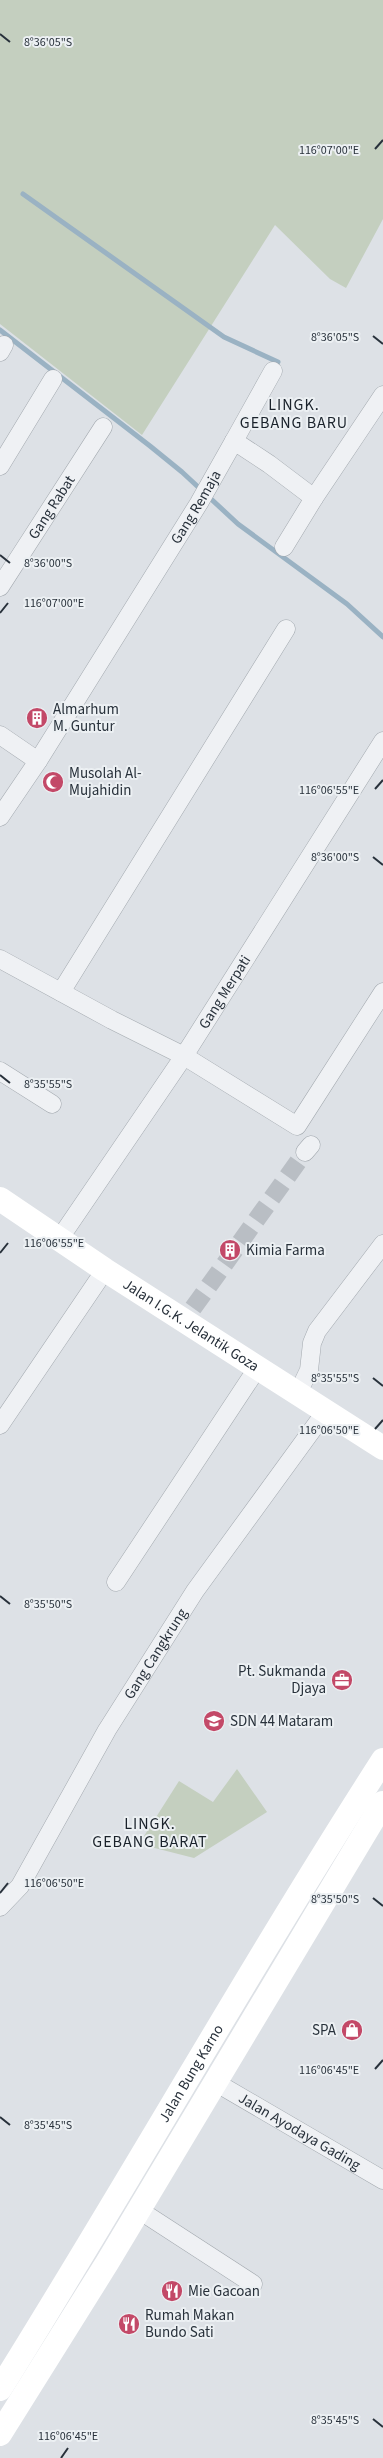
<svg xmlns="http://www.w3.org/2000/svg" width="383" height="2458" viewBox="0 0 383 2458" font-family="'Source Sans 3',sans-serif">
  <style>
    .green { fill: #c4cfbf }
    .lines { fill: none; stroke-linecap: round; stroke-linejoin: round }
    .stream { stroke: #9ab2c3; stroke-width: 5 }
    .street-tunnel { stroke: #b9bec4; stroke-width: 18; stroke-dasharray: 18 9; stroke-linecap: butt }
    .street-casing { stroke: #a3a9af; stroke-width: 19 }
    .street { stroke: #eff1f4; stroke-width: 18 }
    .secondary { stroke: #fff; stroke-width: 24 }
    .ticks { fill: none; stroke: #28313b; stroke-width: 2 }
    .labels { text-anchor: middle; stroke-width: 4; stroke-linejoin: round; paint-order: stroke }
    .street-label { font-size: 15px; fill: #28313b; stroke: #ecf0f3 }
    .poi-label { font-size: 15px; fill: #28313b; stroke: #ecf0f3; text-anchor: start }
    .neighbourhood-label { font-size: 16px; letter-spacing: 1px; fill: #1a222b; stroke: #ecf0f3 }
    .ticks-label { font-size: 12px; text-anchor: middle; fill: #28313b; stroke: #ecf0f3; stroke-width: 4; stroke-linejoin: round; paint-order: stroke }
  </style>
  <rect width="100%" height="100%" fill="#dde1e6"/>
  <g class="green">
    <path d="M0 0H383V219L346 288 330 279 275 225 142 435 0 324Z"/>
    <path d="M237 1769 267 1812 194 1858 139 1844 179 1781 213 1802Z"/>
  </g>
  <g class="lines">
    <g class="stream">
      <path d="M23 194 224 337 278 362"/>
      <path d="M0 330 150 446 182 472 238 524 347 604 383 637"/>
    </g>
    <path class="street-tunnel" d="M193 1308 305 1152"/>
    <g class="street-casing">
      <g id="street">
        <path d="M0 352 4 345"/>
        <path d="M234 441 273 371"/>
        <path d="M0 466 53 379"/>
        <path d="M284 547 314 498"/>
        <path id="s1" d="M0 587 103 427"/>
        <path d="M0 735 38 761 0 817"/>
        <path id="s2" d="M38 761 199 503 234 441 269 464 314 498 383 395"/>
        <path d="M0 959 112 1020 184 1056 297 1126 383 992"/>
        <path d="M61 992 286 629"/>
        <path d="M0 1071 52 1104"/>
        <path d="M305 1152 311 1145"/>
        <path id="s3" d="M60 1238 184 1056 383 741"/>
        <path d="M298 1393 309 1370 312 1343 317 1331 383 1244"/>
        <path d="M0 1425 105 1270"/>
        <path d="M116 1582 258 1367"/>
        <path id="s4" d="M0 1907 20 1886 107 1730 195 1591 326 1411"/>
        <path id="s5" d="M215 2082 383 2180"/>
        <path d="M139 2210 253 2284"/>
      </g>
    </g>
    <use href="#street" class="street"/>
    <g class="secondary">
      <path id="s6" d="M0 1199 105 1270 383 1448"/>
      <path id="s7" d="M0 2389C130 2181 250 1967 383 1760"/>
      <path d="M0 2434 107 2263 383 1803"/>
    </g>
  </g>
  <path class="ticks" d="M0 34 10 42M375 149 383 140M373 336 383 344M0 555 10 563M0 613 8 603M375 789 383 780M373 857 383 865M0 1075 10 1083M0 1253 8 1243M373 1378 383 1386M375 1429 383 1420M0 1596 10 1604M0 1893 8 1883M373 1898 383 1906M375 2069 383 2060M0 2117 10 2125M373 2419 383 2427M61 2458 68 2448"/>
  <defs>
    <g id="building-disc" transform="scale(1.125)"><circle r="9.5" fill="#c34968" stroke="#ecf0f3"/><path d="M-4-6H4V6H1V3H-1V6H-4ZM-2.5-4.3h1.7v1.8h-1.7ZM.8-4.3h1.7v1.8H.8ZM-2.5-1h1.7V.8h-1.7ZM.8-1h1.7V.8H.8Z" fill="#fff"/></g>
    <g id="mosque-disc" transform="scale(1.125)"><circle r="9.5" fill="#c34968" stroke="#ecf0f3"/><path d="M3.5-4.9A6 6 0 1 0 3.5 4.9A5 5 0 1 1 3.5-4.9Z" fill="#fff"/></g>
    <g id="office-disc" transform="scale(1.125)"><circle r="9.5" fill="#c34968" stroke="#ecf0f3"/><path d="M-6-3h4V-5.5h4V-3h4V5H-6ZM-1-4.5V-3h2v-1.5ZM-6 0V1H6V0Z" fill="#fff"/></g>
    <g id="school-disc" transform="scale(1.125)"><circle r="9.5" fill="#c34968" stroke="#ecf0f3"/><path d="M0-5L7-2L0 1L-7-2ZM-4 1L0 2.5L4 1V4Q0 6-4 4Z" fill="#fff"/></g>
    <g id="shop-disc" transform="scale(1.125)"><circle r="9.5" fill="#c34968" stroke="#ecf0f3"/><path d="M-5-2.5h2.3a2.7 3.5 0 0 1 5.4 0H5L5.5 6h-11ZM-1.5-2.5h3a1.5 2.3 0 0 0-3 0Z" fill="#fff"/></g>
    <g id="restaurant-disc" transform="scale(1.125)"><circle r="9.5" fill="#c34968" stroke="#ecf0f3"/><path d="M-5-6h1v4h1v-4h1v4h1v-4h1v5L-1.5 .5V6h-2V.5L-5-1ZM5-6V6H3V1.5H1.5Q1.5-4 5-6Z" fill="#fff"/></g>
  </defs>
  <g fill-rule="evenodd">
    <use href="#building-disc" x="37" y="718"/>
    <use href="#mosque-disc" x="53" y="782"/>
    <use href="#building-disc" x="230" y="1250"/>
    <use href="#office-disc" x="342" y="1680"/>
    <use href="#school-disc" x="214" y="1721"/>
    <use href="#shop-disc" x="352" y="2030"/>
    <use href="#restaurant-disc" x="172" y="2291"/>
    <use href="#restaurant-disc" x="129" y="2324"/>
  </g>
  <g class="labels">
    <g class="street-label">
      <text dy="5" stroke="none"><textPath href="#s1" startOffset="95">Gang Rabat</textPath></text>
      <text dy="5" stroke="none"><textPath href="#s2" startOffset="299">Gang Remaja</textPath></text>
      <text dy="5" stroke="none"><textPath href="#s3" startOffset="296">Gang Merpati</textPath></text>
      <text dy="5" stroke="none"><textPath href="#s6" startOffset="229">Jalan I.G.K. Jelantik Goza</textPath></text>
      <text dy="5" stroke="none"><textPath href="#s4" startOffset="298">Gang Cangkrung</textPath></text>
      <text dy="5" stroke="none"><textPath href="#s7" startOffset="369">Jalan Bung Karno</textPath></text>
      <text dy="5" stroke="none"><textPath href="#s5" startOffset="98">Jalan Ayodaya Gading</textPath></text>
    </g>
    <g class="poi-label">
      <text x="53" y="714">Almarhum<tspan x="53" dy="17">M. Guntur</tspan></text>
      <text x="69" y="778">Musolah Al-<tspan x="69" dy="17">Mujahidin</tspan></text>
      <text x="246" y="1255">Kimia Farma</text>
      <text x="326" y="1676" text-anchor="end">Pt. Sukmanda<tspan x="326" dy="17">Djaya</tspan></text>
      <text x="230" y="1726">SDN 44 Mataram</text>
      <text x="336" y="2035" text-anchor="end">SPA</text>
      <text x="188" y="2296">Mie Gacoan</text>
      <text x="145" y="2320">Rumah Makan<tspan x="145" dy="17">Bundo Sati</tspan></text>
    </g>
    <g class="neighbourhood-label">
      <text x="294" y="410">LINGK.<tspan x="294" dy="18">GEBANG BARU</tspan></text>
      <text x="150" y="1829">LINGK.<tspan x="150" dy="18">GEBANG BARAT</tspan></text>
    </g>
  </g>
  <g class="ticks-label">
    <text x="48" y="46">8°36'05"S</text>
    <text x="329" y="154">116°07'00"E</text>
    <text x="335" y="341">8°36'05"S</text>
    <text x="48" y="567">8°36'00"S</text>
    <text x="54" y="607">116°07'00"E</text>
    <text x="329" y="794">116°06'55"E</text>
    <text x="335" y="861">8°36'00"S</text>
    <text x="48" y="1088">8°35'55"S</text>
    <text x="54" y="1247">116°06'55"E</text>
    <text x="335" y="1382">8°35'55"S</text>
    <text x="329" y="1434">116°06'50"E</text>
    <text x="48" y="1608">8°35'50"S</text>
    <text x="54" y="1887">116°06'50"E</text>
    <text x="335" y="1903">8°35'50"S</text>
    <text x="329" y="2074">116°06'45"E</text>
    <text x="48" y="2129">8°35'45"S</text>
    <text x="335" y="2424">8°35'45"S</text>
    <text x="68" y="2440">116°06'45"E</text>
  </g>
</svg>
